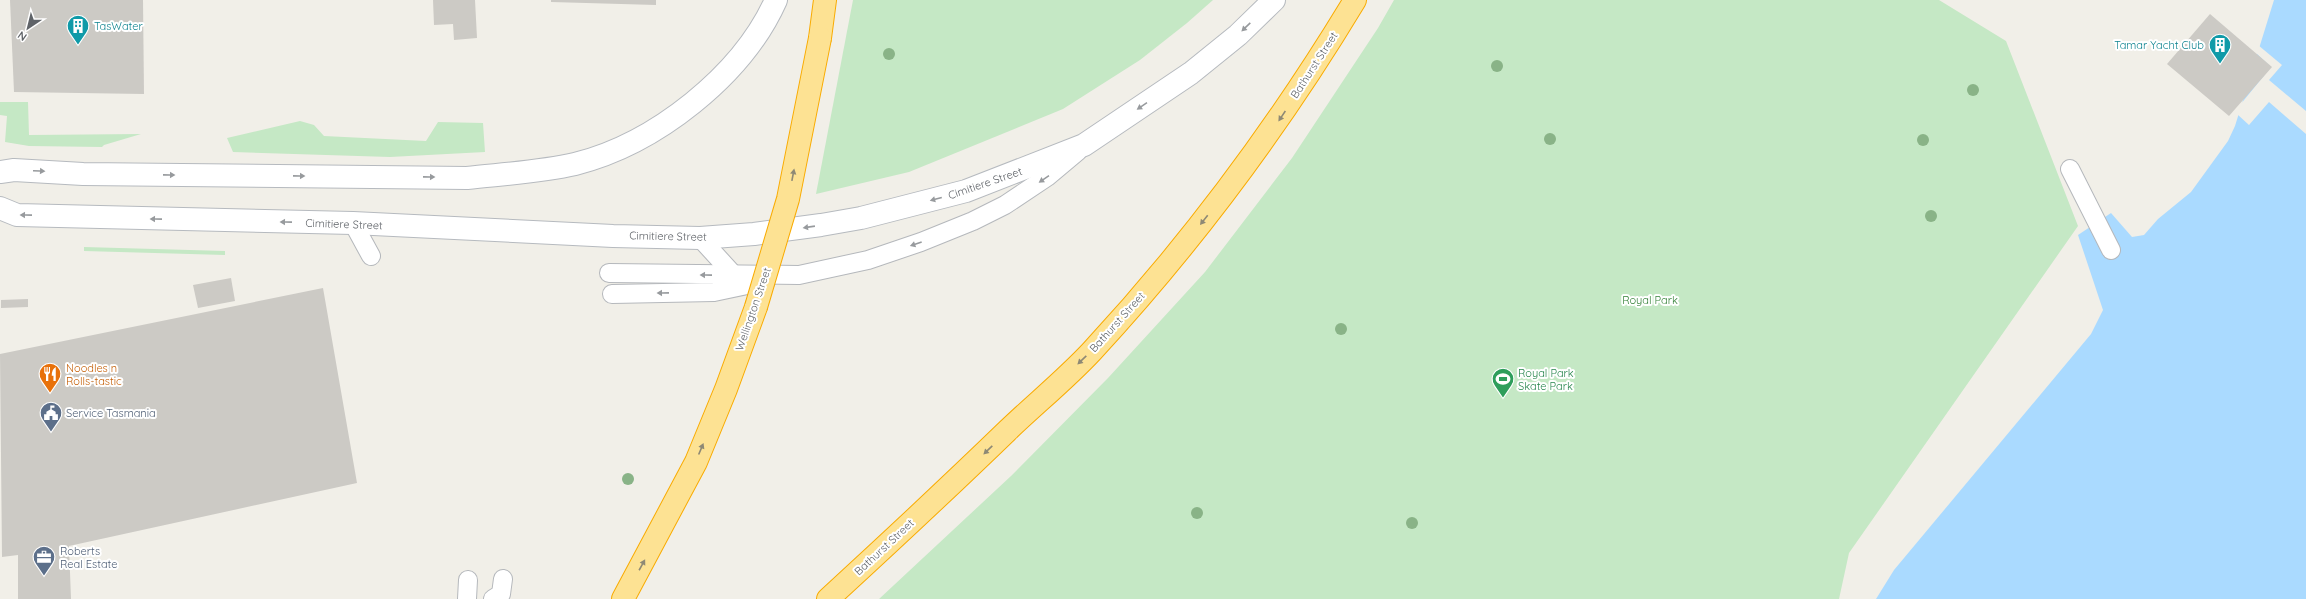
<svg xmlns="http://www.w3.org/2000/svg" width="2306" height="599" viewBox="0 0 2306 599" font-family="Quicksand,sans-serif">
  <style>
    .green { fill: #c5e8c5 }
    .water { fill: #aadaff }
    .pier { fill: #f1efe8 }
    .building { fill: #cccac5 }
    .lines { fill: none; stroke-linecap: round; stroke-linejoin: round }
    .lane-casing { stroke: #b5b8bc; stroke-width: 20 }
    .secondary-casing { stroke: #b6babf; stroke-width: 24 }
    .highway-casing { stroke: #f9ab00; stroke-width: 24 }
    .lane { stroke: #fff; stroke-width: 18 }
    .secondary { stroke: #fff; stroke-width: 22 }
    .highway { stroke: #fde293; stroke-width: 22 }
    .highway-bridge-casing { stroke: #f9ab00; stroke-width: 24; stroke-linecap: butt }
    .highway-bridge { stroke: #fde293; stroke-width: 22 }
    .tree { fill: #89b387 }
    .oneway { fill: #979a9d }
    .oneway2 { fill: #8e8975 }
    .labels { text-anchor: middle; stroke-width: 4; stroke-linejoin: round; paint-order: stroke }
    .culture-label { font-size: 11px; fill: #0d838f; stroke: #fff; text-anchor: start }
    .street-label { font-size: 11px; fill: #5f6368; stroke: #fff }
    .park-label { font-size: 11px; fill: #348238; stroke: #fff }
    .food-label { font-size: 11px; fill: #c56008; stroke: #fff; text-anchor: start }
    .leisure-label { font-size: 11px; fill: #27864d; stroke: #fff; text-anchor: start }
    .service-label { font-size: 11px; fill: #4e5e75; stroke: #fff; text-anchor: start }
  </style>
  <rect width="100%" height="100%" fill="#f1efe8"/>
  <g class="green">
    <path d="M853 0H1213L1187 23 1140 60 1063 109 909 172 816 194Z"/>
    <path d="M1394 0H1939L2006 41 2078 226 1849 553 1839 599H879L1011 476 1108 378 1205 272 1292 158 1378 28Z"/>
    <path d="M0 102H28L29 135 141 134 104 145 102 147 29 146 5 142 7 116 0 115Z"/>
    <path d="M300 121 314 125 324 136 426 141 438 122 483 123 485 152 390 157 233 152 227 138Z"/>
    <path d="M84 247 225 251V255L84 251Z"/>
  </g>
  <path class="water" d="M2274 0H2306V599H1876L1894 570 2091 334 2103 310 2078 235 2111 213 2132 237 2144 235 2158 219 2191 192 2228 141 2235 126Z"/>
  <path class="pier" d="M2258 45 2282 65 2269 80 2306 111V134L2269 102 2249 125 2237 114 2240 105 2271 67 2256 53Z"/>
  <g class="building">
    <path d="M10 0H143L144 94 14 92Z"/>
    <path d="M433 0H475L477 38 454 40 453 24 434 25Z"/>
    <path d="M551 0H656V5L551 2Z"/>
    <path d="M2210 14 2272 67 2229 116 2167 64Z"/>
    <path d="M231 278 235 301 198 308 193 285Z"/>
    <path d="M323 288 357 483 69 546 71 599H18V555L2 557 0 354Z"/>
    <path d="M28 299V307L1 308V300Z"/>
  </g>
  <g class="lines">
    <g class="lane-casing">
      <g id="lane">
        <path d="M2070 169 2111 250"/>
        <path d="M353 223 371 256"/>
        <path d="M700 238 732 273"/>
        <path d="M609 273 799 275 868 260 921 242 973 221 1005 205 1047 177 1078 151"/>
        <path d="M612 294 714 292 766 281"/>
        <path d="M467 599 468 580"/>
        <path d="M493 599 501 594 503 579"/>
      </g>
    </g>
    <g class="secondary-casing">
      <g id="secondary">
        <path d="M0 172 14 170 83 174 467 178C503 174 540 172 575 164 655 144 742 76 776 0"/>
        <path d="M0 208 17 215 353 223 613 236 700 238 754 234 821 225 861 218 966 191 1084 145 1191 73 1238 35 1274 0"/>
      </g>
    </g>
    <g class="highway-casing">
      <g id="highway">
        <path d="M820 38 825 0"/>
        <path d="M623 599 696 462 726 389 756 307"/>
        <path d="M828 599C888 544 948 488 1007 431 1035 404 1066 379 1092 351 1192 243 1279 126 1355 0"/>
      </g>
    </g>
    <use href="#lane" class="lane"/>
    <use href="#secondary" class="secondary"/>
    <use href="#highway" class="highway"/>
    <g class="highway-bridge-casing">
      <path id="highway-bridge" d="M756 307 788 199 820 38"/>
    </g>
    <use href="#highway-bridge" class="highway-bridge"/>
  </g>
  <g class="tree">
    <circle cx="889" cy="54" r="6"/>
    <circle cx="1497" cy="66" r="6"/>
    <circle cx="1973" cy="90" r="6"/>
    <circle cx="1550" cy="139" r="6"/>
    <circle cx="1923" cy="140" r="6"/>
    <circle cx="1931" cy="216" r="6"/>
    <circle cx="1341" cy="329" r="6"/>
    <circle cx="628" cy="479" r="6"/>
    <circle cx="1197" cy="513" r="6"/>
    <circle cx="1412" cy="523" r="6"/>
  </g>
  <defs><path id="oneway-solid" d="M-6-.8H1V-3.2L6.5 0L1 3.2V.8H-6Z"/></defs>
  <g class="oneway">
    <use href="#oneway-solid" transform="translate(1246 27) rotate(136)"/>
    <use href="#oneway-solid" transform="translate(1142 106) rotate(146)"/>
    <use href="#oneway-solid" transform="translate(39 171) rotate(3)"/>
    <use href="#oneway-solid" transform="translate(169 175) rotate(1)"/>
    <use href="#oneway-solid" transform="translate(299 176) rotate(1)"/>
    <use href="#oneway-solid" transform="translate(429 177) rotate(1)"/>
    <use href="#oneway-solid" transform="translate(1044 179) rotate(146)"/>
    <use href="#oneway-solid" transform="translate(936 199) rotate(165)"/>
    <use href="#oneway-solid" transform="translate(26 215) rotate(-179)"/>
    <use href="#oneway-solid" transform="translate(156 219) rotate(-179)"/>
    <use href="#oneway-solid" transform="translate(286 222) rotate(-179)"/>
    <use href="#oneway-solid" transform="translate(809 227) rotate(172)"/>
    <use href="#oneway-solid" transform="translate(916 244) rotate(161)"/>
    <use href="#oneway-solid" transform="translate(706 275) rotate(-179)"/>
    <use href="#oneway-solid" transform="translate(663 293) rotate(179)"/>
  </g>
  <g class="oneway2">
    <use href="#oneway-solid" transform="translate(1282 116) rotate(124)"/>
    <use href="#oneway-solid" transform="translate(793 175) rotate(-79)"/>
    <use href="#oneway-solid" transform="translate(1204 220) rotate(128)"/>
    <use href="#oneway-solid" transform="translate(1082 360) rotate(136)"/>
    <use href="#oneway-solid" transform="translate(701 449) rotate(-67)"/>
    <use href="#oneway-solid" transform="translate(988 450) rotate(136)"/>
    <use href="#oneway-solid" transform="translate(642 565) rotate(-61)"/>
  </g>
  <defs>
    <g id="building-pin" transform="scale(1.15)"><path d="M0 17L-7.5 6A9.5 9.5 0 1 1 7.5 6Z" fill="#0f9aa8" stroke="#fff"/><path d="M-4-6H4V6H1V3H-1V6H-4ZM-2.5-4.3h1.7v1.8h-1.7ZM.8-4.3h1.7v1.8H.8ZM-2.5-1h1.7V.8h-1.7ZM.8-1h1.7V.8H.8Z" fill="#fff"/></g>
    <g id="restaurant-pin" transform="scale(1.15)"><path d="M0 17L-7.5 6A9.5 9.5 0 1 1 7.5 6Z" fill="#e8710a" stroke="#fff"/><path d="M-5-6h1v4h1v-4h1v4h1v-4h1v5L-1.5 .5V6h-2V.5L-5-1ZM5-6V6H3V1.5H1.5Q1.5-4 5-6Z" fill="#fff"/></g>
    <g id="stadium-pin" transform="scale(1.15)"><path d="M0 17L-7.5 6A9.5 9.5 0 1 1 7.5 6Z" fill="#2e9e5b" stroke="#fff"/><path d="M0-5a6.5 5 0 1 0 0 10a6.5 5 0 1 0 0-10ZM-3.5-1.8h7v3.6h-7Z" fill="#fff"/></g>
    <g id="civic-pin" transform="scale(1.15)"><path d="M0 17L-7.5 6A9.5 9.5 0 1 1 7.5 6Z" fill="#5c6f8a" stroke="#fff"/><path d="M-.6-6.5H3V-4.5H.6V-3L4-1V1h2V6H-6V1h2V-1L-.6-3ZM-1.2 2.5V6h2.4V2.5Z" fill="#fff"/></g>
    <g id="office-pin" transform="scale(1.15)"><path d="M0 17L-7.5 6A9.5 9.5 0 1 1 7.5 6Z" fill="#5c6f8a" stroke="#fff"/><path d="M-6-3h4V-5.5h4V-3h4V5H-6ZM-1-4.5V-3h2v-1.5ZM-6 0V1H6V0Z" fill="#fff"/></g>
  </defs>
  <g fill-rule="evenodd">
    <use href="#building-pin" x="78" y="26"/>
    <use href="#building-pin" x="2220" y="45"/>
    <use href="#restaurant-pin" x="50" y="374"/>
    <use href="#stadium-pin" x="1503" y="379"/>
    <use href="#civic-pin" x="51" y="413"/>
    <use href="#office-pin" x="44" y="557"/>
  </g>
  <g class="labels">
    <g class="culture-label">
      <text x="94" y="30">TasWater</text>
      <text x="2204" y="49" text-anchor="end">Tamar Yacht Club</text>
    </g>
    <g class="street-label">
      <text transform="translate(1314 65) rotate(-57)" y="4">Bathurst Street</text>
      <text transform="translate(985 183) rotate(-19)" y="4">Cimitiere Street</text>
      <text transform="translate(344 224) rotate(2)" y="4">Cimitiere Street</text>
      <text transform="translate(668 236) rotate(1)" y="4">Cimitiere Street</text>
      <text transform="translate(753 309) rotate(-71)" y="4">Wellington Street</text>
      <text transform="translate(1117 322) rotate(-48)" y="4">Bathurst Street</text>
      <text transform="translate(884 547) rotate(-43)" y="4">Bathurst Street</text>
    </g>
    <g class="park-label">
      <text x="1650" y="304">Royal Park</text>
    </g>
    <g class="food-label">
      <text x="66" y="372">Noodles n<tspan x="66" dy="13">Rolls-tastic</tspan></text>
    </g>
    <g class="leisure-label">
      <text x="1518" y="377">Royal Park<tspan x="1518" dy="13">Skate Park</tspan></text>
    </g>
    <g class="service-label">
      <text x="66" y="417">Service Tasmania</text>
      <text x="60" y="555">Roberts<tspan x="60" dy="13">Real Estate</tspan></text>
    </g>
  </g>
  <g transform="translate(28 28) rotate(215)" stroke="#ffffff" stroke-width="3" paint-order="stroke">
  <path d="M0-3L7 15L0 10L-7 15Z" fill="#5f6368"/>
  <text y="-6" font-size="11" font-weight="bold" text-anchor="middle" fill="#5f6368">N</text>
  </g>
</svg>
